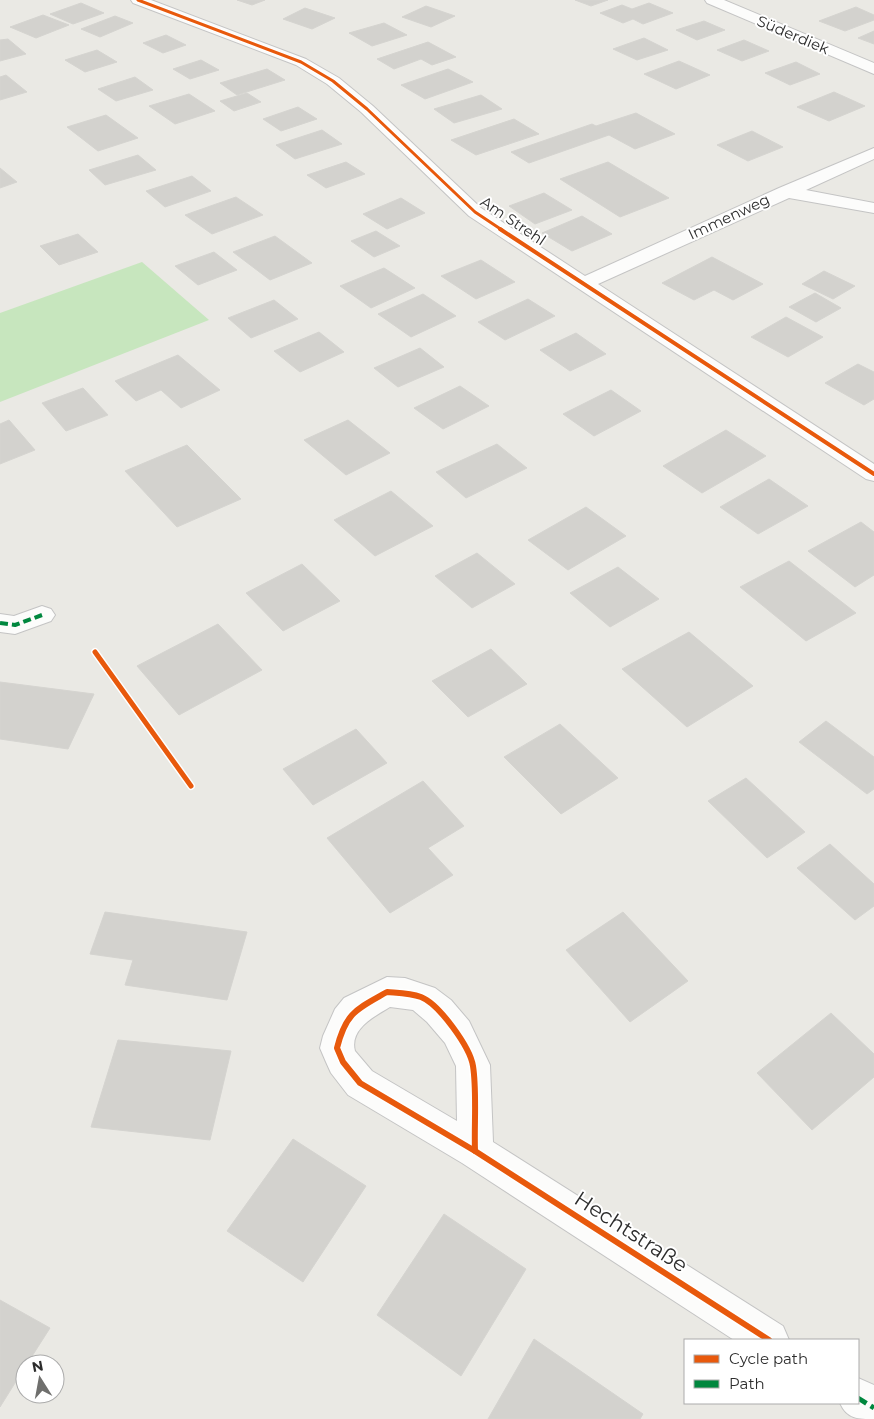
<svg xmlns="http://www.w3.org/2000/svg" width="874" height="1419" viewBox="0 0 874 1419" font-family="Montserrat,sans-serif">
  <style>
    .green { fill: #c7e6be }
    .building { fill: #d3d2ce; stroke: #d5d4d0 }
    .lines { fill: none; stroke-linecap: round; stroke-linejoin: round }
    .minor-casing { stroke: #c4c4c4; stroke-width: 2 }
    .minor { fill: #fcfcfb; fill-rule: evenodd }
    .quiet-far1 { stroke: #00873e; stroke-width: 4; stroke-dasharray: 8 4; stroke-linecap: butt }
    .quiet { stroke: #00873e; stroke-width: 5; stroke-dasharray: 10 5; stroke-linecap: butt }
    .cycleway-far3-casing { stroke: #fff; stroke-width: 5 }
    .cycleway-far2-casing { stroke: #fff; stroke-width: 6 }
    .cycleway-far1-casing { stroke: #fff; stroke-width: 8 }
    .cycleway-casing { stroke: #fff; stroke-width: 9 }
    .cycleway-far3 { stroke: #e8590c; stroke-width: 3 }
    .cycleway-far2 { stroke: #e8590c; stroke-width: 4 }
    .cycleway-far1 { stroke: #e8590c; stroke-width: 5 }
    .cycleway { stroke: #e8590c; stroke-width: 6 }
    .labels { text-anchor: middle; stroke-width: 4; stroke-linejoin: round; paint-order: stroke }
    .far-street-label { font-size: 15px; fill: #2d2d2d; stroke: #fff }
    .near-street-label { font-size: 21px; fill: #2d2d2d; stroke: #fff }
  </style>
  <rect width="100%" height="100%" fill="#eae9e4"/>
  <path class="green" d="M142 262 209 320 0 402V313Z"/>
  <g class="building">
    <path d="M237 0H265L252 5Z"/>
    <path d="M575 0H608L591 6Z"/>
    <path d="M81 3 104 13 73 24 50 14Z"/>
    <path d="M649 3 673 13 643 24 633 19 623 23 600 13 622 5 632 9Z"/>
    <path d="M426 6 455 16 431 27 402 17Z"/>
    <path d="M856 7 874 15V20L845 31 819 21Z"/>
    <path d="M305 8 335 18 312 29 283 19Z"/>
    <path d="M43 15 69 25 36 38 10 27Z"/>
    <path d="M115 16 133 23 100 37 81 29Z"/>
    <path d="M704 21 725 30 697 40 676 30Z"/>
    <path d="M384 23 407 35 372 46 349 33Z"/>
    <path d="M874 31V44L858 38Z"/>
    <path d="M166 35 186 45 163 53 143 43Z"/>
    <path d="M644 38 668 50 637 60 613 49Z"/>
    <path d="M8 39 26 54 0 61V40Z"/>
    <path d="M744 40 769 51 742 61 717 50Z"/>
    <path d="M428 42 456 57 432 65 421 59 394 69 377 59Z"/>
    <path d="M97 50 117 62 85 72 65 60Z"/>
    <path d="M201 60 219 70 190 79 173 69Z"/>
    <path d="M679 61 710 75 676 89 644 74Z"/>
    <path d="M796 62 820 74 790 85 765 73Z"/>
    <path d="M267 69 285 80 237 95 220 83Z"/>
    <path d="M448 69 473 82 425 99 401 85Z"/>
    <path d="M6 75 27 92 0 100V77Z"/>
    <path d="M135 77 153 90 116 101 98 89Z"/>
    <path d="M834 92 865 106 829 121 797 107Z"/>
    <path d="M247 93 261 102 234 111 220 101Z"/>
    <path d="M189 94 215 111 175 124 149 106Z"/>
    <path d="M481 95 502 109 454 123 434 109Z"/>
    <path d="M298 107 317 119 281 131 263 119Z"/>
    <path d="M636 113 675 134 635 149 609 135 529 163 511 152 592 124 596 126Z"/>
    <path d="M106 115 138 138 98 151 67 127Z"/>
    <path d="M514 119 539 134 476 155 451 140Z"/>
    <path d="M322 130 342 144 295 159 276 145Z"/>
    <path d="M752 131 783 147 748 161 717 145Z"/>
    <path d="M138 155 156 170 105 185 89 170Z"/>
    <path d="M346 162 365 174 326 188 307 175Z"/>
    <path d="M608 162 669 198 620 217 560 179Z"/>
    <path d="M0 168 17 182 0 188Z"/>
    <path d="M192 176 211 191 165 207 146 191Z"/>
    <path d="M544 193 572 210 535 224 509 206Z"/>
    <path d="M236 197 263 215 212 234 185 215Z"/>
    <path d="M401 198 425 213 387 229 363 214Z"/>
    <path d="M582 216 612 234 572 251 542 233Z"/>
    <path d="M376 231 400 246 374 257 351 241Z"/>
    <path d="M78 234 98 252 59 265 40 246Z"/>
    <path d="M275 236 312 263 270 280 233 252Z"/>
    <path d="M214 252 237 270 198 285 175 266Z"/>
    <path d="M712 257 763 284 733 300 714 290 694 300 662 283Z"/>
    <path d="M481 260 515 282 476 299 441 276Z"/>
    <path d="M384 268 415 288 371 308 340 286Z"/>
    <path d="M824 271 855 286 833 299 802 284Z"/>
    <path d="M815 293 841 308 816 322 789 307Z"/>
    <path d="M423 294 456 316 411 337 378 314Z"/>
    <path d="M528 299 555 316 505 340 478 322Z"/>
    <path d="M274 300 298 319 251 338 228 318Z"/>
    <path d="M786 317 823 337 788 357 751 337Z"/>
    <path d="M319 332 344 352 300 372 274 351Z"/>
    <path d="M576 333 606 354 570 371 540 350Z"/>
    <path d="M420 348 444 367 398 387 374 368Z"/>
    <path d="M178 355 220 390 181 408 161 390 136 401 115 381Z"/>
    <path d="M858 364 874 372V399L864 405 825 383Z"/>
    <path d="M460 386 489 406 443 429 414 408Z"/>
    <path d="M83 388 108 415 66 431 42 403Z"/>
    <path d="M611 390 641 411 594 436 563 414Z"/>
    <path d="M9 420 35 450 0 464V424Z"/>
    <path d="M348 420 390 453 346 475 304 440Z"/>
    <path d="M726 430 766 456 702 493 663 466Z"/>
    <path d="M497 444 527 468 466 498 436 472Z"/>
    <path d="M187 445 241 499 177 527 125 471Z"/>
    <path d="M769 479 808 506 758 534 720 507Z"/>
    <path d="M391 491 433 526 375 556 334 520Z"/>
    <path d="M586 507 626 536 568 570 528 540Z"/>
    <path d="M861 522 874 532V575L855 587 808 551Z"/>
    <path d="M477 553 515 584 472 608 435 576Z"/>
    <path d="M789 561 856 613 806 641 740 587Z"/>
    <path d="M302 564 340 601 283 631 246 593Z"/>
    <path d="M618 567 659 599 610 627 570 593Z"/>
    <path d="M218 624 262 670 179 715 137 666Z"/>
    <path d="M689 632 753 686 687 727 622 669Z"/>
    <path d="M491 649 527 684 468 717 432 681Z"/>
    <path d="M0 682 94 694 68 749 0 739Z"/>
    <path d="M826 721 874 757V789L867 794 799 742Z"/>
    <path d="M560 724 618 778 561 814 504 757Z"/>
    <path d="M356 729 387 763 313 805 283 769Z"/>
    <path d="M746 778 805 832 767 858 708 801Z"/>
    <path d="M423 781 464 826 428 848 453 875 390 913 327 838Z"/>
    <path d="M830 844 874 884V906L855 920 797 868Z"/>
    <path d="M105 912 247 932 227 1000 125 985 133 960 90 954Z"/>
    <path d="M623 912 688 981 630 1022 566 950Z"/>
    <path d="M831 1013 874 1054V1077L812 1130 757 1073Z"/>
    <path d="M118 1040 231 1051 210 1140 91 1127Z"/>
    <path d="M293 1139 366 1186 303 1282 227 1231Z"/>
    <path d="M444 1214 526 1269 461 1376 377 1315Z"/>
    <path d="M0 1300 50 1328 27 1364H25V1367L0 1407Z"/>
    <path d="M534 1339 643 1414 640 1419H488Z"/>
  </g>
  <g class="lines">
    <g class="minor-casing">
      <g id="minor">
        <path d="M131 0H151L306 59 339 78 373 106 481 208 585 276 779 188 874 148V159L806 190 874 203V213L789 198 598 284 874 464V481L866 479 469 216 361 112 327 84 296 65 133 3Z"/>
        <path d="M705 0H724L874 63V74L707 3Z"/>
        <path d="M42 606 51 609 55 615 51 621 15 634 0 632V614L14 616Z"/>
        <path d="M387 977 405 978 435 988 451 1000 469 1021 490 1065 493 1142 783 1326 789 1340H734L462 1163 348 1095 331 1073 326 1062 320 1048 323 1036 335 1009 344 998ZM390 1007 413 1010 427 1022 445 1043 456 1066 457 1121 372 1071 355 1051C349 1029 375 1016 390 1007Z"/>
        <path d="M858 1378 874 1385V1419C858 1419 847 1419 840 1403H858Z"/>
      </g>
    </g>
    <use href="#minor" class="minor"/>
    <path class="quiet-far1" d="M0 623 15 625 42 615"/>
    <path class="quiet" d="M858 1398 874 1408"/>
    <g class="cycleway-far3-casing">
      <path id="cycleway-far3" d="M138 0 301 62 333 81 367 109 475 212 502 230"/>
    </g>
    <g class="cycleway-far2-casing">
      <path id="cycleway-far2" d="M500 229 874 474"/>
    </g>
    <g class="cycleway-far1-casing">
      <path id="cycleway-far1" d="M95 652 191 786"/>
    </g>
    <g class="cycleway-casing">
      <g id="cycleway">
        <path d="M387 992C399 993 410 993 421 997 439 1004 470 1047 473 1066 477 1091 474 1126 475 1151L360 1083 343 1062 337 1048C346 1012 357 1009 387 992Z"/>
        <path d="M475 1151 769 1340"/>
      </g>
    </g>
    <use href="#cycleway-far3" class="cycleway-far3"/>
    <use href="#cycleway-far2" class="cycleway-far2"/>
    <use href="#cycleway-far1" class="cycleway-far1"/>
    <use href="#cycleway" class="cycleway"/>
  </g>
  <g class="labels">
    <g class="far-street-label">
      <text transform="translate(793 35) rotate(23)" y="5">Süderdiek</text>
      <text transform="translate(729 217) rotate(-25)" y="5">Immenweg</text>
      <text transform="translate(513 221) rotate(34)" y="5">Am Strehl</text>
    </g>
    <g class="near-street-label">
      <text transform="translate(631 1232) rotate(33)" y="7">Hechtstraße</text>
    </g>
  </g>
  <rect x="684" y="1339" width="175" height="65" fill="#ffffff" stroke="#ababab"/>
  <rect x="694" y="1355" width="25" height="8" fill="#e8590c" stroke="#ababab"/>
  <text x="729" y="1364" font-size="15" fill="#2d2d2d">Cycle path</text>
  <rect x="694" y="1380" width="25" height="8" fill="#00873e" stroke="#ababab"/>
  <text x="729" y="1389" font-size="15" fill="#2d2d2d">Path</text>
  <g transform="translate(40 1379) rotate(349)"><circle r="24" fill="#ffffff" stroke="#ababab"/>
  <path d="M0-4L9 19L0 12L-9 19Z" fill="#6f6f6d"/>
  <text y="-8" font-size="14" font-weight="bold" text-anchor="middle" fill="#2d2d2d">N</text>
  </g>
</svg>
